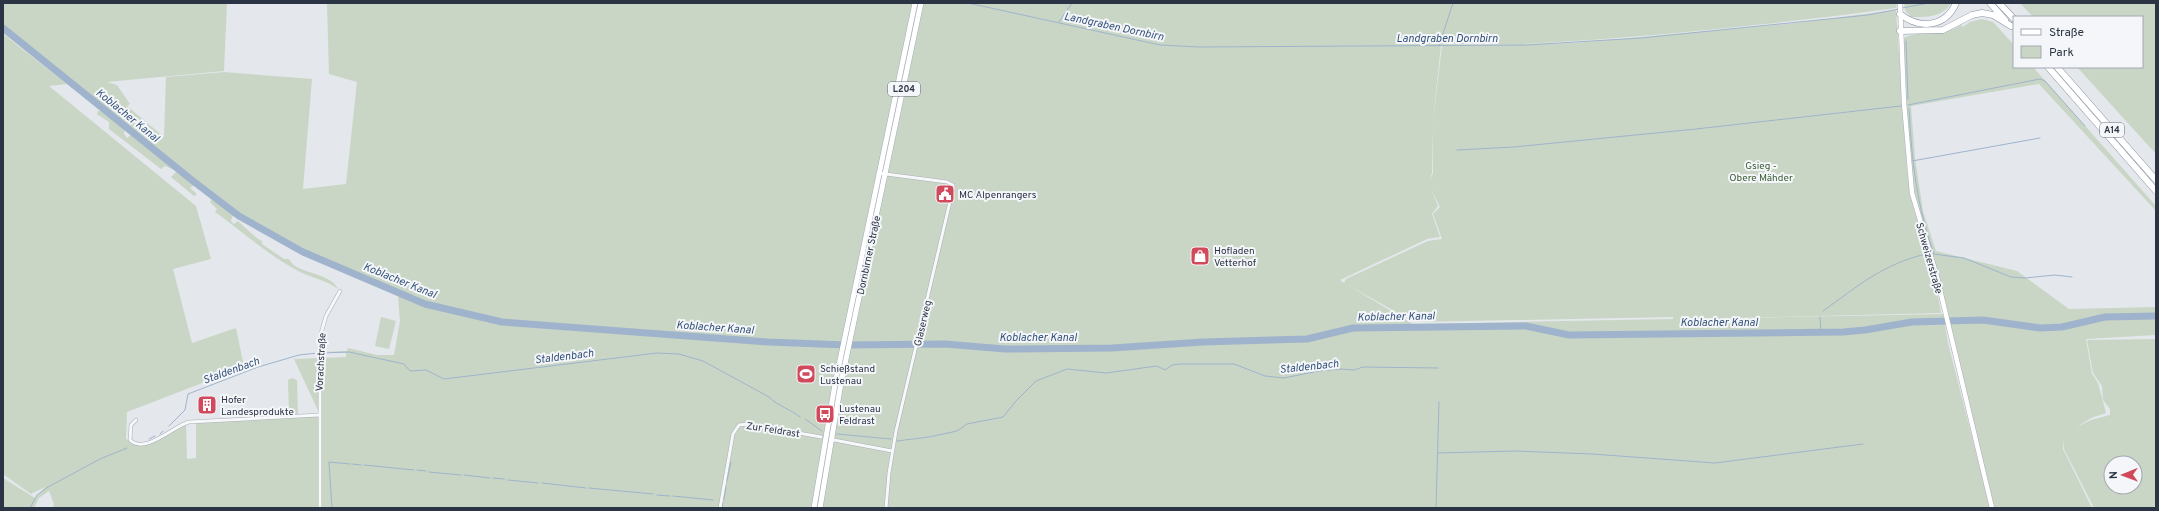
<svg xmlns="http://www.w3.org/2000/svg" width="2159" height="511" viewBox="0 0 2159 511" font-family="Overpass,sans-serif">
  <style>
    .green { fill: #c9d6c5; fill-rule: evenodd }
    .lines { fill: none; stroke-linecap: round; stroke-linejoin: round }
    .stream { stroke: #9fb4cc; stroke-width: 1 }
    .river { stroke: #9fb4cc; stroke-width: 7 }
    .minor-casing { stroke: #a9aeb7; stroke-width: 4 }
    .secondary-casing { stroke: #a9aeb7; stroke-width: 5.5 }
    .primary-casing { stroke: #a3abb8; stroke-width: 6 }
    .motorway-casing { stroke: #8b94a3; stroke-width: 7 }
    .minor { stroke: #f7f8fa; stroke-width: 3 }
    .secondary { stroke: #fff; stroke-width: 4.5 }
    .primary { stroke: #fff; stroke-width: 5 }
    .motorway { stroke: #fff; stroke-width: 6 }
    .labels { text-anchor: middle; stroke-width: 4; stroke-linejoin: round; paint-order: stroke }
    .shield { fill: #f4f6f9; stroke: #676e7b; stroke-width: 1 }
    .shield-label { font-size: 9px; font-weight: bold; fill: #2b3445 }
    .park-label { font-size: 10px; fill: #3f6138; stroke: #f4f6f9 }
    .poi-label { font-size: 10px; fill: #2b3445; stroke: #f4f6f9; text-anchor: start }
    .street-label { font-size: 10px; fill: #2b3445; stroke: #f4f6f9 }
    .water-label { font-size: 11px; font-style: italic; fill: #34527a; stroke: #f4f6f9 }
  </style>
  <rect width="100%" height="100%" fill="#e4e7ec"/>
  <g class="green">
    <path d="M3 3H227L224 71 107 82 117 85 130 104 127 106 164 137 166 77 224 72 312 79 303 189 346 184 357 82 329 74 327 3H1897L1896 8C1778 24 1659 36 1541 43 1508 45 1474 44 1441 45L1432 129V173L1429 182 1433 173 1432 129 1442 46 1574 43 1787 24 1896 10 1907 170 1913 205 1935 280 1941 313 1689 319 1943 314 1948 343 1990 508H321L320 415 294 359 346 357V353L321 352 347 351 348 348 377 355H394L400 321 398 296C438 310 476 320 518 325L715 341 851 348 852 344 718 337 517 321 471 314 420 300 292 244 241 214 207 190 75 84 69 85 3 33ZM1431 189 1440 207 1433 214 1442 239 1428 241 1346 279 1344 283 1340 280 1427 239 1440 237 1432 214 1438 206ZM1346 284 1414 322 1673 317V319L1413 324Z"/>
    <path d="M1904 3H1951C1942 18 1926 17 1911 17L1905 10Z"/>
    <path d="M2020 3H2156V154L2077 67H2142V17H2033Z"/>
    <path d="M1982 19 1993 22 2014 45V67H2033L2156 206V211L2039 84 1911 106 1915 158 1923 211 1936 251 2017 271 2069 309 2156 307V335L2086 339 2092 374 2098 383 2106 413 2091 418 2077 427 2091 420 2110 415V409L2103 400 2102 386 2093 373 2087 340 2156 339V508H2094L2064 449V439L2063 449 2092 508H1994L1914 192 1910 166 1904 53V38L1908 36C1927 31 1944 36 1961 25L1963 27 1970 22ZM2111 463H2135V487H2111Z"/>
    <path d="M3 34 67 84 49 86 196 206 211 259 173 269 192 343 236 328 244 367 127 412 126 440 128 439 131 444 152 441 186 423 187 459 196 458V422L319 415 320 508H53L54 504 49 491 39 498 34 508H3V478L35 498 45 487 31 494 3 474Z"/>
    <path d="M98 111H101L125 129 124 134 127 138 131 135 173 168 172 169 165 166 161 169 109 129V122L97 114Z"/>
    <path d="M177 171 194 185 190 188 197 194 194 196 171 177Z"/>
    <path d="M212 199 233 215 231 221 234 224 238 221C243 226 257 239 262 241V244L284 259H289C295 274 331 272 338 289 327 281 314 278 302 273 270 257 243 232 215 212L217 209 210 202Z"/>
    <path d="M381 317 396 321 389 349 375 346Z"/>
    <path d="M292 378 297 380 298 414 289 415 288 380Z"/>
  </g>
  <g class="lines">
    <g class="stream">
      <path d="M968 3 1160 45 1198 47 1526 45 1641 38 1868 15 1899 9"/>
      <path d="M1902 8 1929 3"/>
      <path d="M1059 22 1072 3"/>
      <path d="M1906 41 1908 99"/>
      <path d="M1439 46 1453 3"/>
      <path d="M1908 105 2040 79 2045 81 2085 126"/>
      <path d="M1909 109C1912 162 1916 203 1934 254"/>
      <path d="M1457 150 1514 147 1696 129 1901 106"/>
      <path d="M1912 161 2040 138"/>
      <path d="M1933 254 1964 258 2011 277 2025 278 2055 275 2072 277"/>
      <path d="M1823 311C1858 286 1883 264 1926 254"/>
      <path d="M1820 317 1821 332"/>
      <path d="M322 353 349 352 404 364 410 371 426 370 444 379 657 353 679 354 703 361 769 397C778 406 790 409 800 417"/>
      <path d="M805 419 822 431"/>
      <path d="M169 426 185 410 188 394 258 367 299 355 318 353"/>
      <path d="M160 434 163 431"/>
      <path d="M837 434 891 439"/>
      <path d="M149 439 155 436"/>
      <path d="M897 441 929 437 957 431 967 424 1003 417 1016 401 1036 381 1067 369 1106 373 1157 366 1165 370 1172 365 1180 364H1234L1265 376 1284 378 1319 371 1341 369 1354 370 1363 367 1438 368"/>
      <path d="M1438 453 1515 451 1592 454 1715 463 1863 444"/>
      <path d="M352 464 361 465"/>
      <path d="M364 465 414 470"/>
      <path d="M417 470 426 471"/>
      <path d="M429 472 461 475"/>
      <path d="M464 475 490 478"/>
      <path d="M493 478 504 479"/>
      <path d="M508 480 538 483"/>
      <path d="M727 481 731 462"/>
      <path d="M542 483 586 488"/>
      <path d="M589 488 653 494"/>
      <path d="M657 495 670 496"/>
      <path d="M673 496 713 500"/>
      <path d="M724 499 726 486"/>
      <path d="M30 508 37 495 48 487 100 459 127 448"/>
      <path d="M332 508 329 462 350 464"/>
      <path d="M722 508 723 503"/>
      <path d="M1436 508 1439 402"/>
    </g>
    <path class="river" d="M3 28 193 181 239 216 303 252 425 304 502 322 768 342 846 345 945 344 1005 349 1112 348 1203 342 1307 339 1353 328 1526 326 1569 335 1843 332 1865 330 1912 322 1983 320 2040 328 2062 327 2105 317 2156 316"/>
    <g class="minor-casing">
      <g id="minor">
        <path d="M878 173 947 182 953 185V189L896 431 889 473 886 508"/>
        <path d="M136 420 131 425 130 440C145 455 175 425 189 422L319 415"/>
        <path d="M834 440 892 451"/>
        <path d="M320 508V337L326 316 340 291"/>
        <path d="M720 508 733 434 739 425 748 424 821 437"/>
      </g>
    </g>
    <g class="secondary-casing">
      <path id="secondary" d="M1900 3 1904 103 1912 193 1937 277 1992 508"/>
    </g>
    <g class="primary-casing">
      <g id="primary">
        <path d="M814 508 835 384 915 3"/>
        <path d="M820 508 841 383 921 3"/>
      </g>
    </g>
    <g class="motorway-casing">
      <g id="motorway">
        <path d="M1990 3 2005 20"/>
        <path d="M1999 3 2014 19"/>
        <path d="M1900 14C1919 29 1945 28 1956 3"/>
        <path d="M1900 31 1943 30 1972 15 1982 13 1993 15 2011 26"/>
        <path d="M2048 67 2156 191"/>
        <path d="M2057 67 2156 180"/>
      </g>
    </g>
    <use href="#minor" class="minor"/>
    <use href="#secondary" class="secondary"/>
    <use href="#primary" class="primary"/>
    <use href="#motorway" class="motorway"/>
  </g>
  <defs>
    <g id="civic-square" transform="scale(1)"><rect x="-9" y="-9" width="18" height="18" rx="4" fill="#d1495b" stroke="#f4f6f9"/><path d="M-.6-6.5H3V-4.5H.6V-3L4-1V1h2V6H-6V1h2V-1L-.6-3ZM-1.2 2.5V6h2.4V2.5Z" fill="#fff"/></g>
    <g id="shop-square" transform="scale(1)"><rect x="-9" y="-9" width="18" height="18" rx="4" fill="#d1495b" stroke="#f4f6f9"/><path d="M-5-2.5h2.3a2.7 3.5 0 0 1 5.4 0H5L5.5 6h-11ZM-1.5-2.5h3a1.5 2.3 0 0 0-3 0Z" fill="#fff"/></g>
    <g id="stadium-square" transform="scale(1)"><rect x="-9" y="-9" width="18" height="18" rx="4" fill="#d1495b" stroke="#f4f6f9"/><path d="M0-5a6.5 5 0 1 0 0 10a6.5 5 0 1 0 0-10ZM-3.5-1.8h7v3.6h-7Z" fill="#fff"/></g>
    <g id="building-square" transform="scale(1)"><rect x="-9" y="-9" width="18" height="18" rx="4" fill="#d1495b" stroke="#f4f6f9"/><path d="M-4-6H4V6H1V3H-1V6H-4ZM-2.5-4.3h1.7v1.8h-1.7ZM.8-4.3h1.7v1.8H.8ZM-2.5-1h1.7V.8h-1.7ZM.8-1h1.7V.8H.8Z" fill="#fff"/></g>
    <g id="bus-square" transform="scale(1)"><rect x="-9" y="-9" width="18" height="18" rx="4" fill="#d1495b" stroke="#f4f6f9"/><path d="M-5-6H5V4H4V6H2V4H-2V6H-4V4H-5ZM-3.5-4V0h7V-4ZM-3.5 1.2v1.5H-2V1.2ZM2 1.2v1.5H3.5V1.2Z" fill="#fff"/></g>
  </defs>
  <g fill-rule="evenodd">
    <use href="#civic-square" x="945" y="194"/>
    <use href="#shop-square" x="1200" y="256"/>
    <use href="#stadium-square" x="806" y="374"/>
    <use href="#building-square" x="207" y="405"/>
    <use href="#bus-square" x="825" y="414"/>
  </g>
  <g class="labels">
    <g class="shield">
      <rect x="888" y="82" width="32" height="14" rx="3"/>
      <rect x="2100" y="123" width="24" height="14" rx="3"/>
    </g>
    <g class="shield-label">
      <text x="904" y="92">L204</text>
      <text x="2112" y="133">A14</text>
    </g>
    <g class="park-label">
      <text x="1761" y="169">Gsieg -<tspan x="1761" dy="12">Obere Mähder</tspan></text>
    </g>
    <g class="poi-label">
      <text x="959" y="198">MC Alpenrangers</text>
      <text x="1214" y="254">Hofladen<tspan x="1214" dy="12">Vetterhof</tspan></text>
      <text x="820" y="372">Schießstand<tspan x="820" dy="12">Lustenau</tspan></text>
      <text x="221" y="403">Hofer<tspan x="221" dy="12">Landesprodukte</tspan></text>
      <text x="839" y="412">Lustenau<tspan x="839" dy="12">Feldrast</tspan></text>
    </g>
    <g class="street-label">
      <text transform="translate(868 255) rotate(-78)" y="4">Dornbirner Straße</text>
      <text transform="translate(1930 258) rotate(74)" y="4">Schweizerstraße</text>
      <text transform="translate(922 323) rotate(-77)" y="4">Glaserweg</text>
      <text transform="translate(320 362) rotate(-87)" y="4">Vorachstraße</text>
      <text transform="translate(773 429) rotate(9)" y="4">Zur Feldrast</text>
    </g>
    <g class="water-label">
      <text transform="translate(1114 26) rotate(12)" y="4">Landgraben Dornbirn</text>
      <text x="1447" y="42">Landgraben Dornbirn</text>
      <text transform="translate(128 115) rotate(39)" y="4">Koblacher Kanal</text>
      <text transform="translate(400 280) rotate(22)" y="4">Koblacher Kanal</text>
      <text transform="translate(1396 316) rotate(-1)" y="4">Koblacher Kanal</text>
      <text x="1719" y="326">Koblacher Kanal</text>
      <text transform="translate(715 327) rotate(4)" y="4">Koblacher Kanal</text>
      <text x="1038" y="341">Koblacher Kanal</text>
      <text transform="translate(564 356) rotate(-7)" y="4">Staldenbach</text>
      <text transform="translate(1309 366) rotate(-6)" y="4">Staldenbach</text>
      <text transform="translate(231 370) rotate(-20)" y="4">Staldenbach</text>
    </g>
  </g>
  <rect width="2159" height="511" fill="none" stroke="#2b3445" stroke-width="8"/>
  <rect x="2013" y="16" width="130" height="52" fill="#f4f6f9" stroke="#a4a8b1"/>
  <rect x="2021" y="29" width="20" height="6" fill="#ffffff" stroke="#a4a8b1"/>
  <text x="2049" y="36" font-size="12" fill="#2b3445">Straße</text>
  <rect x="2021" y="46" width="20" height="12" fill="#c9d6c5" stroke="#a4a8b1"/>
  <text x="2049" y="56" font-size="12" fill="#2b3445">Park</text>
  <g transform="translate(2123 475) rotate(269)"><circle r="19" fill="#f4f6f9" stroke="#a4a8b1"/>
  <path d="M0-3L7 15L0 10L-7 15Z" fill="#d1495b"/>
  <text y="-6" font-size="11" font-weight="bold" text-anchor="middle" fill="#2b3445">N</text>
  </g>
</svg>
